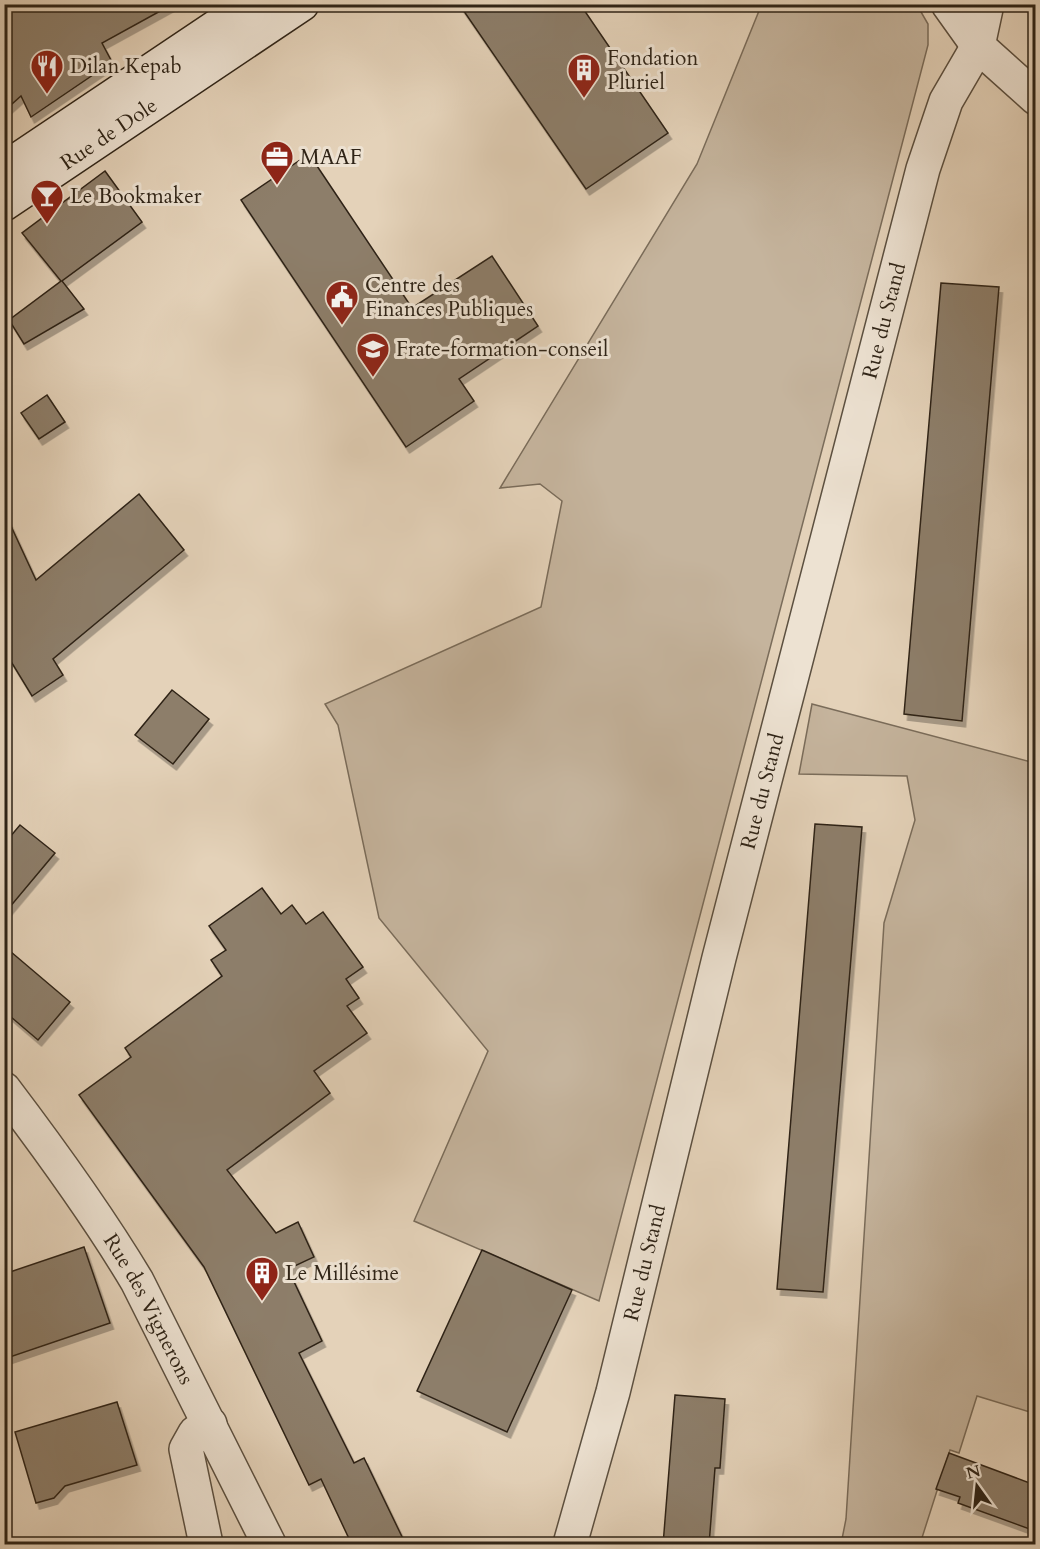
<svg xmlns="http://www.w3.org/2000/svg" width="1040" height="1549" viewBox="0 0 1040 1549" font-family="Cardo,serif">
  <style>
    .green { fill: #c5b49d; stroke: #7a6c5a; stroke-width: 1.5 }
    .building { fill: #8d7e6b; stroke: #2f2417; stroke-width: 1.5; filter: url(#shadow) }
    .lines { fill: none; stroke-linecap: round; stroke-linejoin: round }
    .minor-casing { stroke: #5c5040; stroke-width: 36 }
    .secondary-casing { stroke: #2f2417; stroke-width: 36 }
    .minor { stroke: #ede2d2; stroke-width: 33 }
    .secondary { stroke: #ede2d2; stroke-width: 33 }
    .labels { text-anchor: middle; stroke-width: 6; stroke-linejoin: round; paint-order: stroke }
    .poi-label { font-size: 21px; fill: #2f2417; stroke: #ede2d2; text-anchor: start }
    .street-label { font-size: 21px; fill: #2f2417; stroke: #ede2d2 }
  </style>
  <defs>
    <filter id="shadow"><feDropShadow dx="3.5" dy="6" stdDeviation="0" flood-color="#0004"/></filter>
  </defs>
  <rect width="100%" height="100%" fill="#e4d2b9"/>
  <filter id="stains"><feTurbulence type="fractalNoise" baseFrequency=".00333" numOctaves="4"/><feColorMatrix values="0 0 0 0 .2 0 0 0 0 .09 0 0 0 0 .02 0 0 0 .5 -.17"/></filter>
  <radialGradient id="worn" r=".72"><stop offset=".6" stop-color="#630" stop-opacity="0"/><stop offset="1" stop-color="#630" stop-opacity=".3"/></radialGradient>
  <g class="green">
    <path d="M777 4 917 5 928 24V45L599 1301 414 1221 488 1051 379 918 338 725 325 704 541 607 562 501 540 484 500 488 697 164 761 6Z"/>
    <path d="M812 704 1035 763 1036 1210 1030 1273 1036 1274V1377L1033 1413 977 1396 959 1453 950 1450 920 1544H841L846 1519 884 923 915 820 907 776 799 774Z"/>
  </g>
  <g class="building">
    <path d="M4 4H173L102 43 112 62 31 117 21 96 4 111Z"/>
    <path d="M459 4H580L668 133 586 189Z"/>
    <path d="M309 154 412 308 492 256 538 326 459 379 474 401 406 447 241 200Z"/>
    <path d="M105 171 142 222 62 281 84 309 24 344 9 320 61 281 22 233Z"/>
    <path d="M941 283 999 287 962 721 904 714Z"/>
    <path d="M47 395 65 422 39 439 21 413Z"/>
    <path d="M139 494 184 550 53 659 63 675 32 696 4 650V511L36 580Z"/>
    <path d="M172 690 209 719 173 764 135 735Z"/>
    <path d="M815 824 862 827 823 1292 777 1289Z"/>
    <path d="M20 825 55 853 4 914V844Z"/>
    <path d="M262 888 281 914 292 905 306 924 323 912 363 967 346 979 359 998 347 1006 367 1033 314 1071 330 1093 227 1170 276 1233 298 1222 314 1257 288 1269 322 1341 299 1353 354 1463 364 1458 406 1545H352L321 1479 309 1485 204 1267 79 1095 131 1057 125 1048 222 976 211 960 226 950 209 926Z"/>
    <path d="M4 946 70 1002 38 1040 4 1011Z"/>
    <path d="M84 1247 110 1323 4 1359V1274Z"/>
    <path d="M482 1250 572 1290 507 1432 417 1391Z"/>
    <path d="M675 1395 725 1399 720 1468H715L709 1545H663Z"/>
    <path d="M117 1402 137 1465 65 1486 54 1498 36 1503 15 1432Z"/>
    <path d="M949 1453 1035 1485V1531L958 1503 960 1497 936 1489Z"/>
  </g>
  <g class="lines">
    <g class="minor-casing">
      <g id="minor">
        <path d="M948 4 978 46 1036 98"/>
        <path id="s1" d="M4 1089C51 1151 97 1214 137 1281L269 1544"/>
        <path d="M206 1544 186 1449 195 1433 210 1424"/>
        <path id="s2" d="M570 1544 613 1392 719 958 923 169 946 101 978 46 987 4"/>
      </g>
    </g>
    <g class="secondary-casing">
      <g id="secondary">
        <path d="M4 169 250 4"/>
        <path id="s3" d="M4 204 302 4"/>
      </g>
    </g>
    <use href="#minor" class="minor"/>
    <use href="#secondary" class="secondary"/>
  </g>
  <defs>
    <g id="restaurant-pin" transform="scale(1.725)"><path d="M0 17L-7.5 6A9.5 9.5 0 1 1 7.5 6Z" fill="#8f2418" stroke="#ede2d2"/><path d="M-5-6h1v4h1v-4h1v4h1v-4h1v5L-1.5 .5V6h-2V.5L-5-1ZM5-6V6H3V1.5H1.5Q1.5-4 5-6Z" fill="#fff"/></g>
    <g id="building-pin" transform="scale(1.725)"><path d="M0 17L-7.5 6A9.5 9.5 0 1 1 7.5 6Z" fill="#8f2418" stroke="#ede2d2"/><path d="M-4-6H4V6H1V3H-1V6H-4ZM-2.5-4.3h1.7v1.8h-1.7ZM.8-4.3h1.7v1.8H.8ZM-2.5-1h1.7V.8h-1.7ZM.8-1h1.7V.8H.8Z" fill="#fff"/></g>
    <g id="office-pin" transform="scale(1.725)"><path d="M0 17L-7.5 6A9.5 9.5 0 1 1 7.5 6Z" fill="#8f2418" stroke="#ede2d2"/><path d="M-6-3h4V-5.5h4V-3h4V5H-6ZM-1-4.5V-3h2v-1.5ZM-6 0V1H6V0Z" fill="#fff"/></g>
    <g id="bar-pin" transform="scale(1.725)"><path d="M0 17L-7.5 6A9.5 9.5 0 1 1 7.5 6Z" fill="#8f2418" stroke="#ede2d2"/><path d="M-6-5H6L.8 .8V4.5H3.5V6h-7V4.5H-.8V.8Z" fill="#fff"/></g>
    <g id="civic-pin" transform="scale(1.725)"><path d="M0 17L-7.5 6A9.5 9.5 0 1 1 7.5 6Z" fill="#8f2418" stroke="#ede2d2"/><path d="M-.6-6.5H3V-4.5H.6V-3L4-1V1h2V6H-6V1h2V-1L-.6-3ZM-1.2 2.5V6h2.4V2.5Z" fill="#fff"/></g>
    <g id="university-pin" transform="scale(1.725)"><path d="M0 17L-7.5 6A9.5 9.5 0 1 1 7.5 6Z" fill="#8f2418" stroke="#ede2d2"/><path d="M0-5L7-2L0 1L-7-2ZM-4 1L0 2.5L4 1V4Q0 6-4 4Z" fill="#fff"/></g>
  </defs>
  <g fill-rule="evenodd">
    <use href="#restaurant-pin" x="47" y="66"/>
    <use href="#building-pin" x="584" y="70"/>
    <use href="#office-pin" x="277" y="157"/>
    <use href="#bar-pin" x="47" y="196"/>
    <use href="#civic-pin" x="342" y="297"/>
    <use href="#university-pin" x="373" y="349"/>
    <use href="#building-pin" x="262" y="1273"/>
  </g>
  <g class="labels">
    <g class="poi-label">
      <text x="607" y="65">Fondation<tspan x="607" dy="24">Pluriel</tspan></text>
      <text x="70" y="73">Dilan Kepab</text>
      <text x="300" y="164">MAAF</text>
      <text x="70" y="203">Le Bookmaker</text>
      <text x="365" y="292">Centre des<tspan x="365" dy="24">Finances Publiques</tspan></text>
      <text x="396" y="356">Frate-formation-conseil</text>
      <text x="285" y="1280">Le Millésime</text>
    </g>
    <g class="street-label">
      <text dy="7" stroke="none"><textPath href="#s3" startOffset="126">Rue de Dole</textPath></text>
      <text dy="7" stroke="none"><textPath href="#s2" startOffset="1263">Rue du Stand</textPath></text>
      <text dy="7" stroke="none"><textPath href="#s2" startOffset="777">Rue du Stand</textPath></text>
      <text dy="7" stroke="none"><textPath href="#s2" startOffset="291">Rue du Stand</textPath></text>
      <text dy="7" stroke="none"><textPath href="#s1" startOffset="264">Rue des Vignerons</textPath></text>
    </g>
  </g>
  <rect width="1040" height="1549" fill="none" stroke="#e4d2b9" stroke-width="24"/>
  <rect x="6" y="6" width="1028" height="1537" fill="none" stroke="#2f2417" stroke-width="3"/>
  <rect x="12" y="12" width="1016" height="1525" fill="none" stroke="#2f2417" stroke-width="1.5"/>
  <g transform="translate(977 1486) rotate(345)" stroke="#ede2d2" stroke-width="4.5" paint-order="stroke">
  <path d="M0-4.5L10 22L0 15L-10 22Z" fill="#2f2417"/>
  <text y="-9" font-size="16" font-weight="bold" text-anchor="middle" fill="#2f2417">N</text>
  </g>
  <rect width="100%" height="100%" filter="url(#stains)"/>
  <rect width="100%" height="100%" fill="url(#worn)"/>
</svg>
